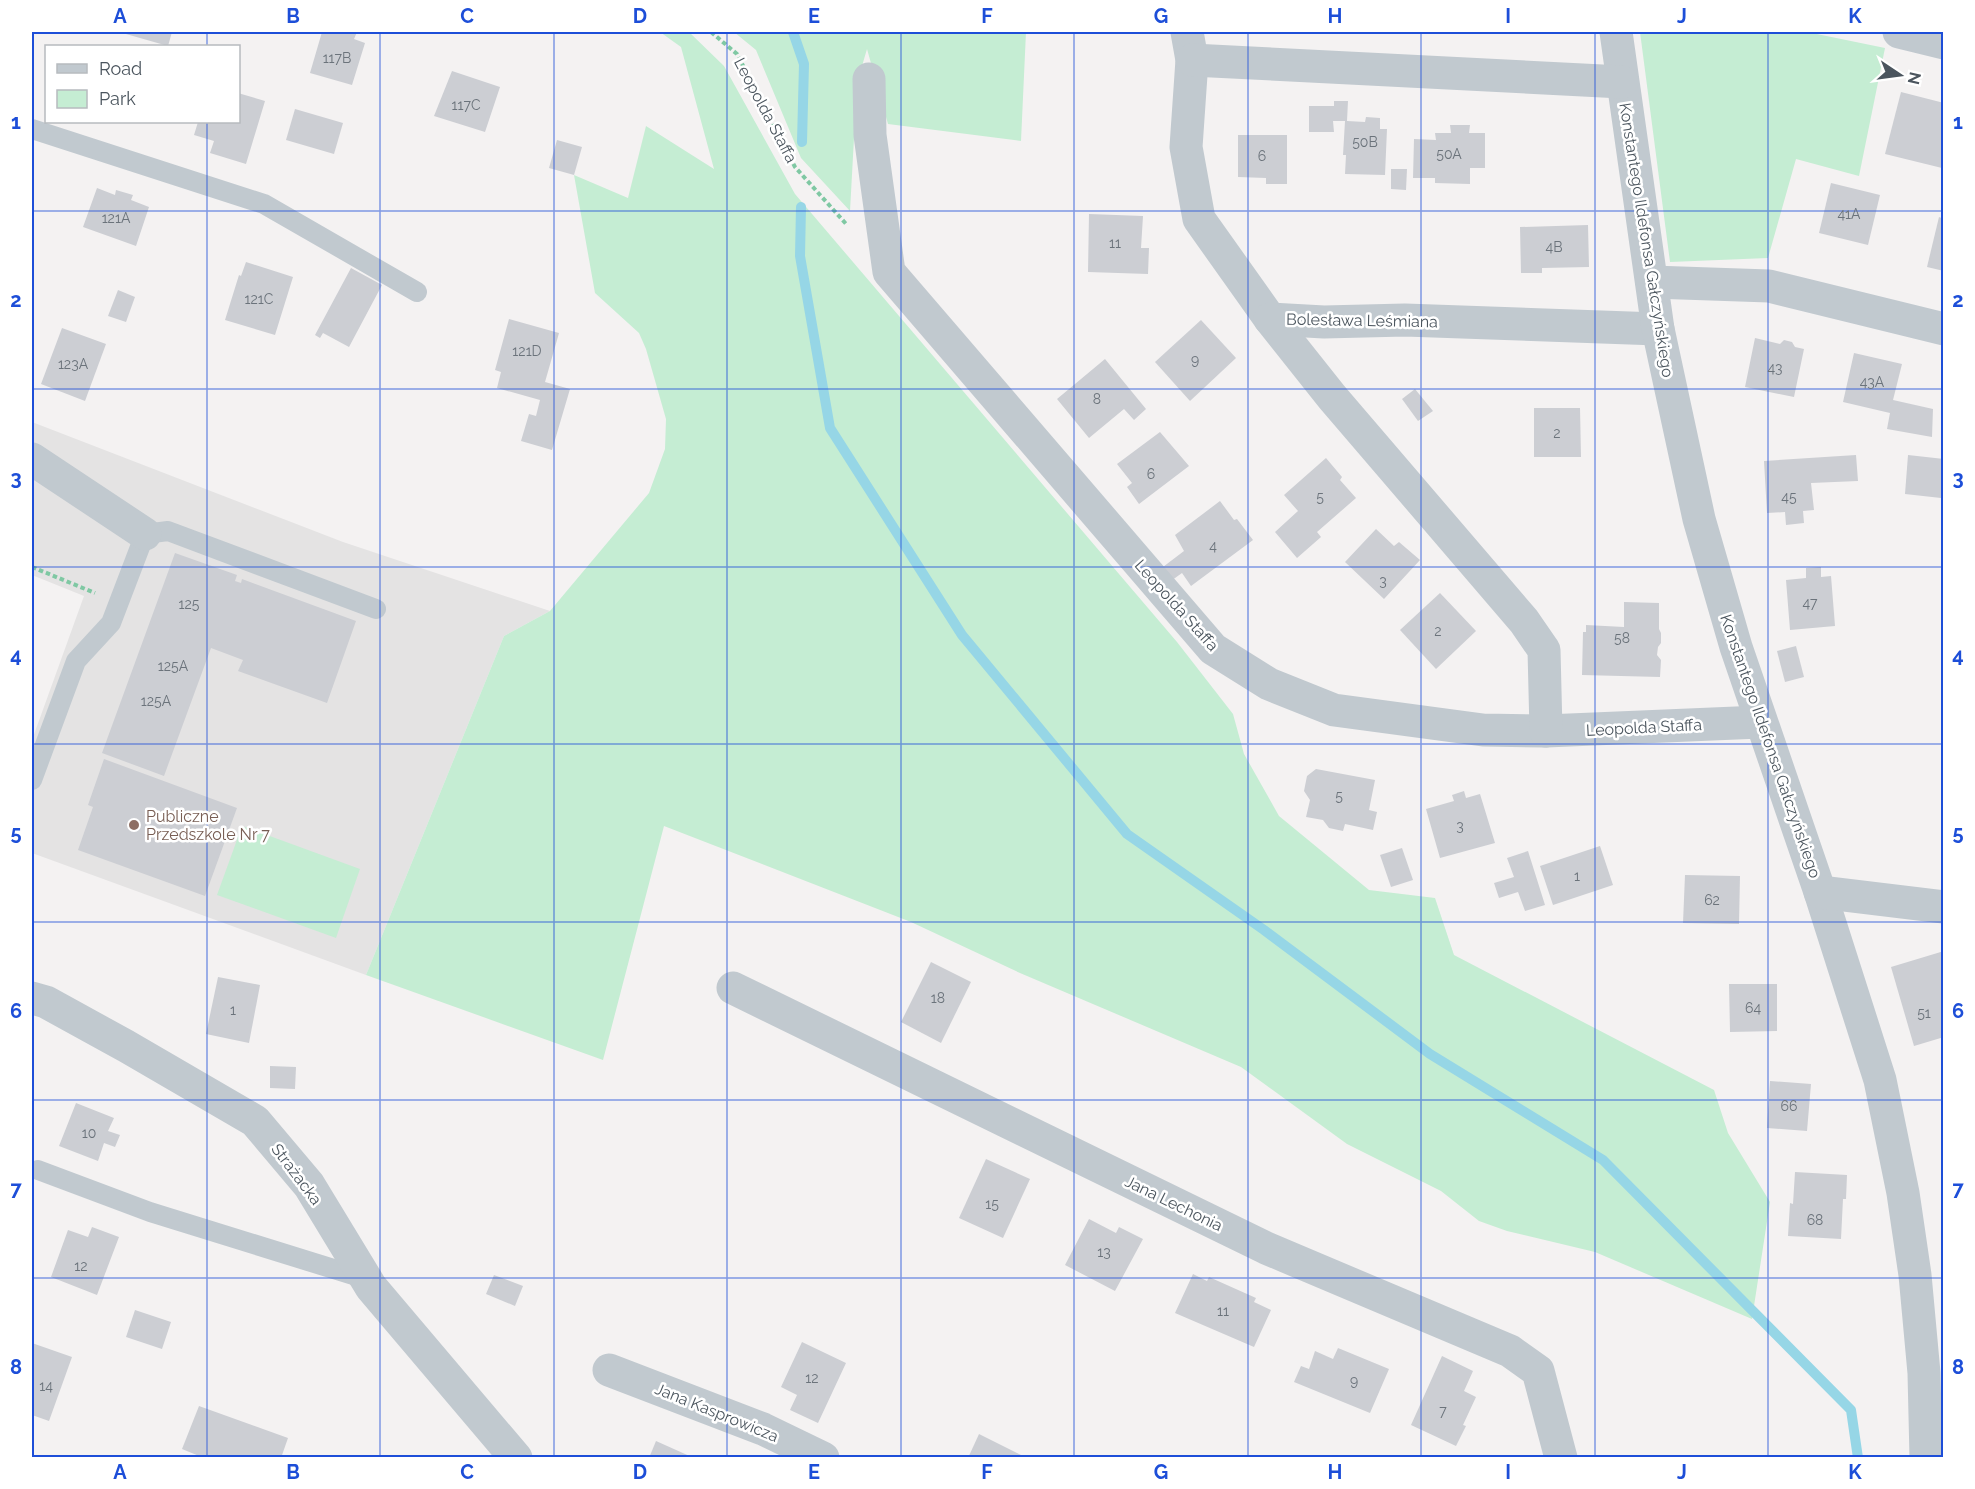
<svg xmlns="http://www.w3.org/2000/svg" width="1975" height="1489" viewBox="0 0 1975 1489" font-family="Raleway,sans-serif">
  <style>
    .education { fill: #e4e3e3 }
    .green { fill: #c5edd3 }
    .lines { fill: none; stroke-linecap: round; stroke-linejoin: round }
    .stream { stroke: #96d6e6; stroke-width: 10 }
    .building { fill: #ccced3 }
    .path { stroke: #7fc8a3; stroke-width: 4; stroke-dasharray: 4.5 3; stroke-linecap: butt }
    .lane { stroke: #c1c9cf; stroke-width: 20 }
    .street { stroke: #c1c9cf; stroke-width: 33 }
    .grid { fill: none; stroke: #1d4ed8; stroke-width: 1.5; stroke-opacity: 0.55 }
    .education-dot { fill: #8d6e63; stroke: #fff; stroke-width: 2 }
    .labels { text-anchor: middle; stroke-width: 5; stroke-linejoin: round; paint-order: stroke }
    .number-label { font-size: 14px; fill: #6b737b }
    .street-label { font-size: 16px; fill: #4b555e; stroke: #fff }
    .education-label { font-size: 16px; fill: #785e54; stroke: #fff; text-anchor: start }
    .neatline { fill: none; stroke: #1d4ed8; stroke-width: 2 }
    .grid-label { font-size: 20px; text-anchor: middle; font-weight: bold; fill: #1d4ed8 }
  </style>
  <rect width="100%" height="100%" fill="#f4f2f2"/>
  <path class="education" d="M32 422 343 542 550 611 504 636 366 975 32 853V740L84 596 32 575Z"/>
  <g class="green">
    <path d="M660 32H689L724 66 795 194 1177 642 1233 714 1244 754 1279 816 1369 890 1435 898 1454 955 1714 1090 1728 1133 1770 1202 1752 1319 1595 1252 1507 1231 1479 1221 1441 1191 1347 1144 1241 1067 1020 973 911 922 664 826 603 1060 366 975 504 636 550 611 649 493 665 449 666 419 646 349 639 333 595 293 574 175 628 198 646 126 714 169 681 47Z"/>
    <path d="M734 32H1026L1021 141 888 124 867 49 857 83 850 211 801 158 756 50Z"/>
    <path d="M1640 32H1807L1885 48 1859 176 1796 159 1768 258 1670 262Z"/>
    <path d="M242 826 360 869 336 938 217 895Z"/>
  </g>
  <g class="lines">
    <g class="stream">
      <path d="M793 32 804 64 802 142"/>
      <path d="M801 207 800 256 830 428 962 635 1127 834 1264 930 1430 1054 1603 1160 1851 1410 1858 1458"/>
    </g>
  </g>
  <g class="building">
    <path d="M127 32H172L168 46 126 34Z"/>
    <path d="M322 32H357L354 39 365 43 352 85 310 73Z"/>
    <path d="M452 71 500 87 485 132 434 116Z"/>
    <path d="M1901 92 1944 103 1942 168 1885 154Z"/>
    <path d="M238 93 265 101 246 164 210 153 214 141 194 135 198 122H238Z"/>
    <path d="M1334 101H1348L1347 121 1365 122 1366 117 1380 118V129H1387L1385 175 1345 174 1346 155H1343L1345 121H1333L1334 132H1309V106H1334Z"/>
    <path d="M295 109 343 123 334 154 286 140Z"/>
    <path d="M1450 125H1470L1469 133H1485V168H1470V184L1435 183V178H1413L1414 139 1436 140 1435 133H1451Z"/>
    <path d="M1238 135H1287V184H1266V178L1238 177Z"/>
    <path d="M557 140 582 147 574 175 549 168Z"/>
    <path d="M1391 169H1407L1406 190 1391 189Z"/>
    <path d="M1831 183 1880 195 1868 245 1819 233Z"/>
    <path d="M97 188 115 195 116 190 133 195 131 200 149 207 136 246 83 227Z"/>
    <path d="M1089 214 1143 216 1141 248H1149L1148 274 1088 272Z"/>
    <path d="M1939 217 1944 219V271L1927 267Z"/>
    <path d="M1588 225 1589 267 1542 268V273H1521L1520 227Z"/>
    <path d="M246 262 293 277 275 335 225 320 239 275 241 276Z"/>
    <path d="M351 268 382 285 349 347 323 333 320 338 315 335Z"/>
    <path d="M118 290 135 297 126 322 108 316Z"/>
    <path d="M509 319 559 333 545 382 570 389 552 450 521 441 529 414 536 416 540 400 497 388 501 372 495 370Z"/>
    <path d="M1201 320 1236 358 1190 401 1155 362Z"/>
    <path d="M62 328 106 344 85 401 41 384Z"/>
    <path d="M1755 338 1780 344 1784 340 1792 342 1795 347 1804 349 1794 397 1745 387Z"/>
    <path d="M1854 353 1902 364 1893 400 1933 409 1932 437 1887 429 1890 413 1843 402Z"/>
    <path d="M1105 359 1146 409 1134 420 1124 409 1089 438 1057 399Z"/>
    <path d="M1415 389 1433 411 1418 421 1402 399Z"/>
    <path d="M1534 408H1580L1581 457H1534Z"/>
    <path d="M1160 432 1189 466 1139 504 1127 487 1132 483 1117 464Z"/>
    <path d="M1856 455 1858 481 1811 483 1814 510 1803 511 1804 523 1786 525 1785 512 1767 513 1764 461Z"/>
    <path d="M1908 455 1944 459 1941 498 1905 494Z"/>
    <path d="M1326 458 1342 477 1340 480 1356 498 1317 532 1321 537 1297 558 1275 532 1298 511 1284 495Z"/>
    <path d="M1220 501 1234 520 1237 519 1253 540 1191 586 1182 573 1168 583 1159 570 1184 551 1175 535Z"/>
    <path d="M1376 529 1394 546 1399 542 1420 560 1384 599 1345 562Z"/>
    <path d="M175 553 237 575 235 581 241 583 242 579 356 621 327 703 238 671 243 660 211 648 164 776 102 753Z"/>
    <path d="M1821 567V577L1831 576 1835 626 1790 630 1786 580 1806 578V568Z"/>
    <path d="M1440 593 1476 631 1436 669 1400 630Z"/>
    <path d="M1624 602 1659 603V629L1661 633V643L1658 647 1657 655 1661 660 1660 677 1582 675 1583 632H1586V625L1624 627Z"/>
    <path d="M1796 646 1804 677 1785 682 1777 651Z"/>
    <path d="M104 759 237 808 205 896 78 850 93 807 88 805Z"/>
    <path d="M1316 769 1375 780 1369 810 1377 812 1373 830 1345 824 1343 831 1329 828 1323 820 1306 817 1310 800 1304 791 1307 776Z"/>
    <path d="M1464 791 1466 798 1480 794 1495 843 1440 858 1426 809 1454 801 1452 795Z"/>
    <path d="M1600 846 1613 885 1553 905 1540 866Z"/>
    <path d="M1402 848 1413 880 1391 887 1380 855Z"/>
    <path d="M1528 851 1545 905 1525 911 1518 892 1499 898 1494 883 1514 877 1507 858Z"/>
    <path d="M1685 875 1740 876 1739 924 1683 923Z"/>
    <path d="M1944 951V1037L1914 1046 1891 967Z"/>
    <path d="M931 962 971 982 941 1043 901 1022Z"/>
    <path d="M218 977 260 985 249 1043 206 1034Z"/>
    <path d="M1729 984H1777V1031L1730 1032Z"/>
    <path d="M270 1066 296 1067 295 1089 270 1088Z"/>
    <path d="M1770 1081 1811 1084 1807 1131 1767 1128Z"/>
    <path d="M76 1103 114 1118 108 1131 120 1135 115 1147 104 1143 98 1161 59 1146Z"/>
    <path d="M986 1159 1030 1179 1003 1238 959 1218Z"/>
    <path d="M1795 1172 1847 1175 1846 1199H1843L1841 1239 1788 1236 1790 1203 1793 1204Z"/>
    <path d="M1089 1219 1116 1233 1119 1227 1143 1239 1115 1291 1065 1265Z"/>
    <path d="M92 1227 119 1237 97 1295 51 1277 68 1230 88 1237Z"/>
    <path d="M1193 1274 1207 1281 1209 1277 1256 1298 1254 1302 1271 1310 1254 1347 1175 1313Z"/>
    <path d="M494 1275 523 1286 515 1306 486 1294Z"/>
    <path d="M135 1310 171 1322 162 1349 126 1337Z"/>
    <path d="M802 1342 846 1363 818 1423 790 1410 797 1395 781 1387Z"/>
    <path d="M32 1343 72 1357 49 1421 32 1415Z"/>
    <path d="M1338 1348 1389 1369 1370 1413 1294 1382 1301 1366 1309 1369 1315 1351 1333 1359Z"/>
    <path d="M1442 1356 1473 1371 1464 1391 1476 1397 1463 1425 1466 1426 1456 1446 1411 1425Z"/>
    <path d="M199 1406 288 1438 281 1458H204L182 1449Z"/>
    <path d="M979 1434 1027 1458H968Z"/>
    <path d="M656 1441 694 1458H649Z"/>
  </g>
  <g class="lines">
    <g class="path">
      <path d="M711 32 737 54 795 167 847 225"/>
      <path d="M32 567 95 593"/>
    </g>
    <g class="lane">
      <path d="M32 129 264 204 417 292"/>
      <path d="M32 780 76 661 111 623 145 534 168 531 376 609"/>
      <path d="M38 1170 150 1212 366 1279"/>
    </g>
    <g class="street">
      <path d="M1187 32 1192 60 1186 147 1199 219 1270 319 1324 322 1405 320 1658 329"/>
      <path d="M1616 32 1658 329 1699 519 1736 647 1820 892 1880 1080 1903 1193 1915 1275 1924 1373 1926 1458"/>
      <path d="M1899 32 1944 43"/>
      <path d="M1192 60 1622 82"/>
      <path d="M869 79 870 135 889 272 1213 649 1269 684 1334 710 1483 730 1546 731 1760 722"/>
      <path d="M1652 282 1769 286 1944 329"/>
      <path d="M1270 319 1332 397 1524 621 1544 650 1546 731"/>
      <path d="M32 459 145 534"/>
      <path d="M1820 892 1944 907"/>
      <path d="M733 988 1266 1248 1510 1351 1538 1371 1561 1458"/>
      <path d="M32 998 46 1002 126 1046 255 1121 309 1185 371 1287 516 1458"/>
      <path d="M609 1370 763 1429 823 1458"/>
    </g>
  </g>
  <path class="grid" d="M207 32V46M380 32V1458M554 32V1458M727 32V1458M901 32V1458M1074 32V1458M1248 32V1458M1421 32V1458M1595 32V1458M1768 32V1458M207 122V1458M32 211H1944M32 389H1944M32 567H1944M32 744H1944M32 922H1944M32 1100H1944M32 1278H1944"/>
  <circle class="education-dot" cx="134" cy="825" r="6"/>
  <g class="labels">
    <g class="number-label">
      <text x="337" y="63">117B</text>
      <text x="466" y="110">117C</text>
      <text x="1365" y="147">50B</text>
      <text x="1449" y="159">50A</text>
      <text x="1262" y="161">6</text>
      <text x="1849" y="219">41A</text>
      <text x="116" y="223">121A</text>
      <text x="1115" y="248">11</text>
      <text x="1554" y="252">4B</text>
      <text x="259" y="304">121C</text>
      <text x="527" y="356">121D</text>
      <text x="1195" y="365">9</text>
      <text x="73" y="369">123A</text>
      <text x="1775" y="373">43</text>
      <text x="1872" y="387">43A</text>
      <text x="1097" y="404">8</text>
      <text x="1557" y="438">2</text>
      <text x="1151" y="479">6</text>
      <text x="1320" y="502">5</text>
      <text x="1789" y="502">45</text>
      <text x="1213" y="551">4</text>
      <text x="1383" y="586">3</text>
      <text x="1810" y="608">47</text>
      <text x="189" y="609">125</text>
      <text x="1438" y="636">2</text>
      <text x="1622" y="643">58</text>
      <text x="173" y="671">125A</text>
      <text x="156" y="706">125A</text>
      <text x="1339" y="801">5</text>
      <text x="1460" y="831">3</text>
      <text x="1577" y="881">1</text>
      <text x="1712" y="905">62</text>
      <text x="938" y="1003">18</text>
      <text x="1753" y="1013">64</text>
      <text x="233" y="1015">1</text>
      <text x="1924" y="1018">51</text>
      <text x="1789" y="1111">66</text>
      <text x="89" y="1138">10</text>
      <text x="992" y="1209">15</text>
      <text x="1815" y="1225">68</text>
      <text x="1104" y="1257">13</text>
      <text x="81" y="1271">12</text>
      <text x="1223" y="1316">11</text>
      <text x="812" y="1383">12</text>
      <text x="1354" y="1386">9</text>
      <text x="46" y="1391">14</text>
      <text x="1443" y="1416">7</text>
    </g>
    <g class="street-label">
      <text transform="translate(766 110) rotate(62)" y="6">Leopolda Staffa</text>
      <text transform="translate(1647 240) rotate(81)" y="6">Konstantego Ildefonsa Gałczyńskiego</text>
      <text transform="translate(1362 320) rotate(1)" y="6">Bolesława Leśmiana</text>
      <text transform="translate(1177 605) rotate(48)" y="6">Leopolda Staffa</text>
      <text transform="translate(1644 727) rotate(-3)" y="6">Leopolda Staffa</text>
      <text transform="translate(1771 746) rotate(71)" y="6">Konstantego Ildefonsa Gałczyńskiego</text>
      <text transform="translate(297 1174) rotate(53)" y="6">Strażacka</text>
      <text transform="translate(1174 1203) rotate(26)" y="6">Jana Lechonia</text>
      <text transform="translate(717 1412) rotate(22)" y="6">Jana Kasprowicza</text>
    </g>
    <g class="education-label">
      <text x="146" y="822">Publiczne<tspan x="146" dy="18">Przedszkole Nr 7</tspan></text>
    </g>
  </g>
  <rect width="1975" height="1489" fill="none" stroke="#ffffff" stroke-width="66"/>
  <rect x="45" y="45" width="195" height="78" fill="#ffffff" stroke="#b7bbbf" stroke-width="1.5"/>
  <rect x="57" y="64" width="30" height="9" fill="#c1c9cf" stroke="#b7bbbf" stroke-width="1.5"/>
  <text x="99" y="75" font-size="18" fill="#4b555e">Road</text>
  <rect x="57" y="90" width="30" height="18" fill="#c5edd3" stroke="#b7bbbf" stroke-width="1.5"/>
  <text x="99" y="105" font-size="18" fill="#4b555e">Park</text>
  <g transform="translate(1900 75) rotate(103)" stroke="#ffffff" stroke-width="4.5" paint-order="stroke">
  <path d="M0-4.5L10 22L0 15L-10 22Z" fill="#4b555e"/>
  <text y="-9" font-size="16" font-weight="bold" text-anchor="middle" fill="#4b555e">N</text>
  </g>
  <rect x="33" y="33" width="1909" height="1423" class="neatline"/>
  <g class="grid-label">
    <text x="120" y="23">A</text>
    <text x="293" y="23">B</text>
    <text x="467" y="23">C</text>
    <text x="640" y="23">D</text>
    <text x="814" y="23">E</text>
    <text x="987" y="23">F</text>
    <text x="1161" y="23">G</text>
    <text x="1335" y="23">H</text>
    <text x="1508" y="23">I</text>
    <text x="1682" y="23">J</text>
    <text x="1855" y="23">K</text>
    <text x="16" y="129">1</text>
    <text x="1958" y="129">1</text>
    <text x="16" y="307">2</text>
    <text x="1958" y="307">2</text>
    <text x="16" y="485">3</text>
    <text x="1958" y="485">3</text>
    <text x="16" y="662">4</text>
    <text x="1958" y="662">4</text>
    <text x="16" y="840">5</text>
    <text x="1958" y="840">5</text>
    <text x="16" y="1018">6</text>
    <text x="1958" y="1018">6</text>
    <text x="16" y="1196">7</text>
    <text x="1958" y="1196">7</text>
    <text x="16" y="1374">8</text>
    <text x="1958" y="1374">8</text>
    <text x="120" y="1479">A</text>
    <text x="293" y="1479">B</text>
    <text x="467" y="1479">C</text>
    <text x="640" y="1479">D</text>
    <text x="814" y="1479">E</text>
    <text x="987" y="1479">F</text>
    <text x="1161" y="1479">G</text>
    <text x="1335" y="1479">H</text>
    <text x="1508" y="1479">I</text>
    <text x="1682" y="1479">J</text>
    <text x="1855" y="1479">K</text>
  </g>
</svg>
